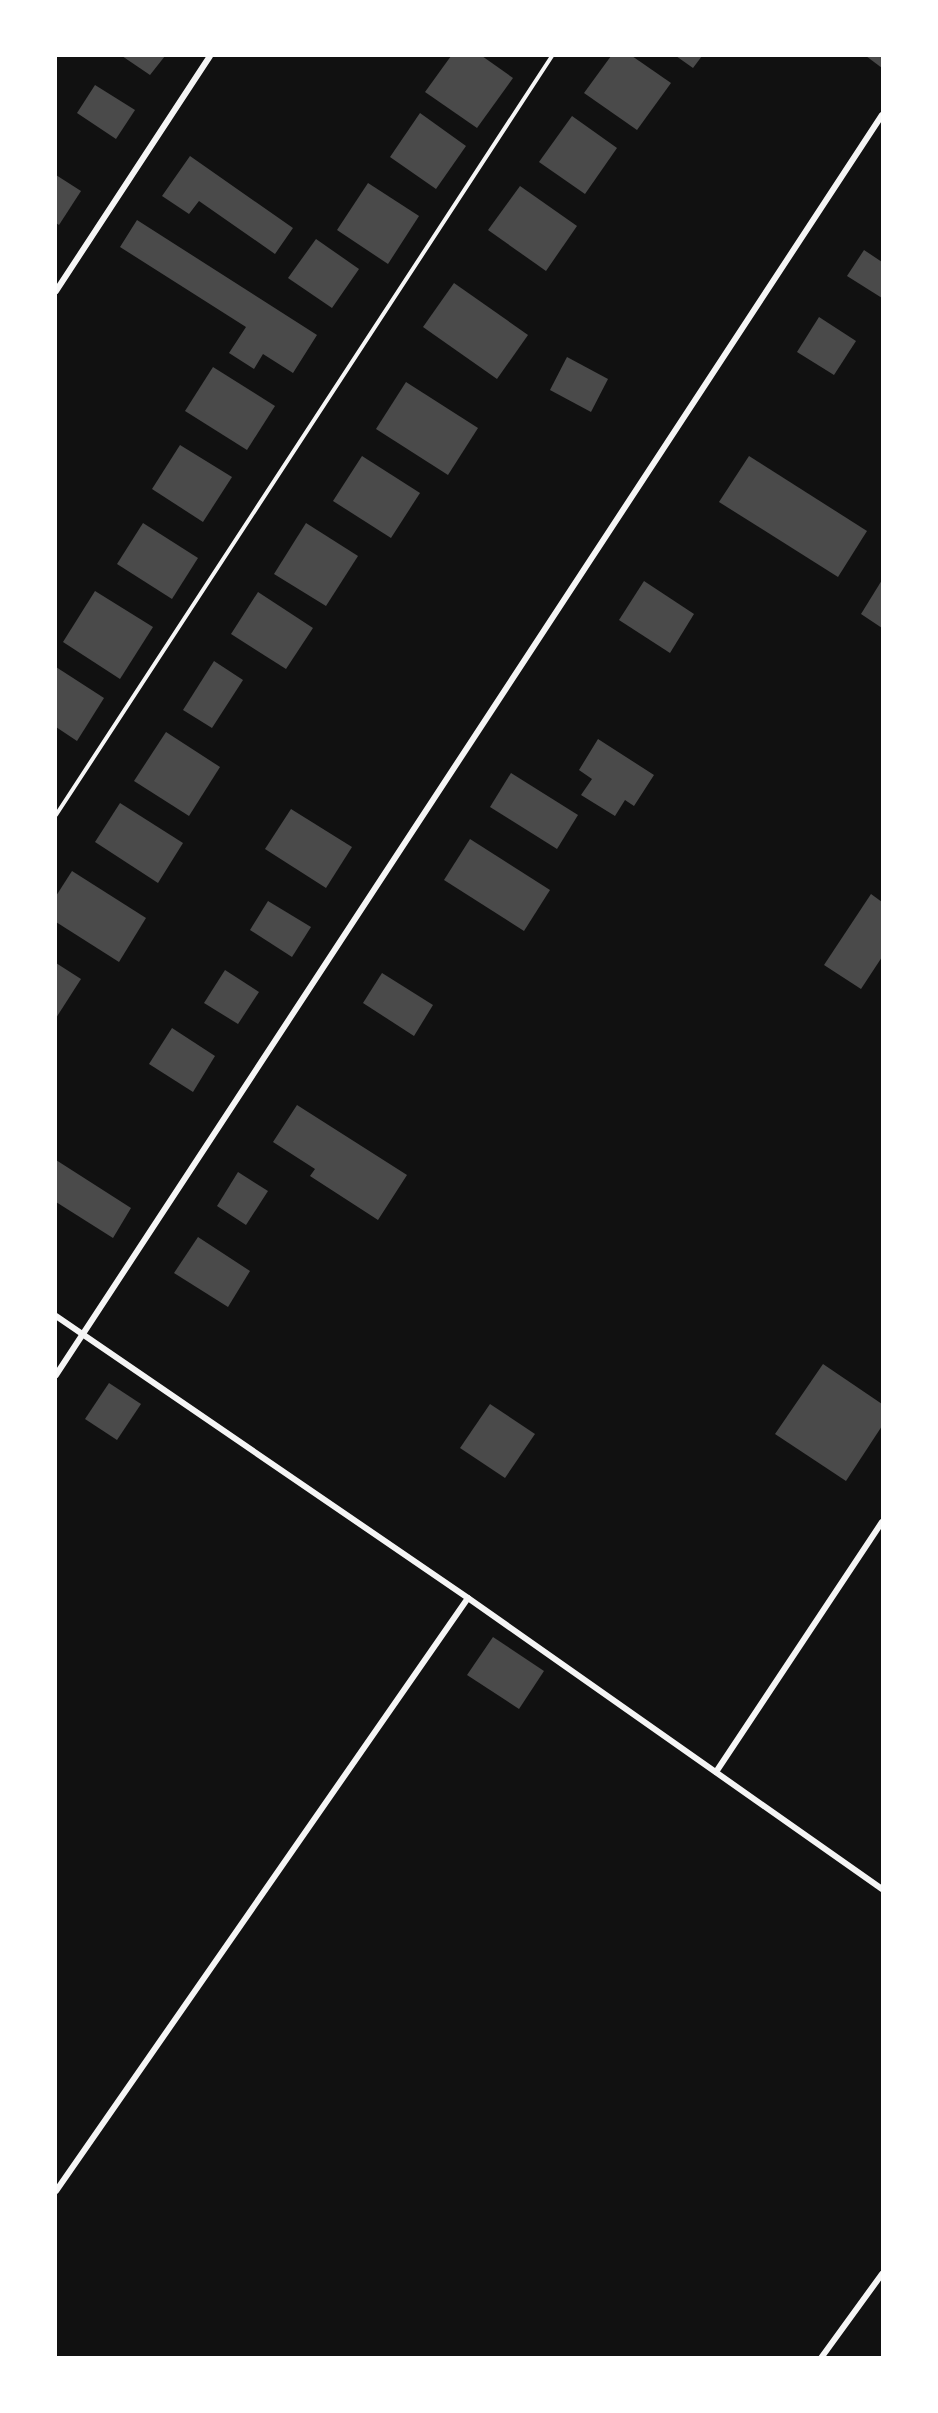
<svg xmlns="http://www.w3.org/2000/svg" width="938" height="2413" viewBox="0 0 938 2413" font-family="'Space Grotesk',sans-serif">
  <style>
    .building { fill: #4a4a4a }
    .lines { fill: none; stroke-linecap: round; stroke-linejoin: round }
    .path { stroke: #f5f5f5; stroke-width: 4 }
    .minor { stroke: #f5f5f5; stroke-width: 6 }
  </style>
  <rect width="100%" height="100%" fill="#111"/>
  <g class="building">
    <path d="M122 56H165L150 75Z"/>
    <path d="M451 56H482L513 78 477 128 425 92Z"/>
    <path d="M611 56H632L671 83 637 130 584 93Z"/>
    <path d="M676 56H702L693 68Z"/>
    <path d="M866 56H882V68Z"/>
    <path d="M95 85 135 110 116 139 77 113Z"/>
    <path d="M420 113 466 146 436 189 390 157Z"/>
    <path d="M572 116 617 148 585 194 539 162Z"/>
    <path d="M190 156 293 228 275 254 199 201 189 214 162 196Z"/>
    <path d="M56 175 81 191 59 225 56 223Z"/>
    <path d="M368 183 419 216 388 264 337 230Z"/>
    <path d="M520 186 577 226 546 271 488 230Z"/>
    <path d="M137 220 317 335 293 373 263 354 254 369 229 353 246 327 120 247Z"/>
    <path d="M316 239 359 269 332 308 288 278Z"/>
    <path d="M864 250 882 262V298L847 276Z"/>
    <path d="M454 283 528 335 497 379 423 327Z"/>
    <path d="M819 317 856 341 834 375 797 352Z"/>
    <path d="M567 357 608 379 591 412 550 390Z"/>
    <path d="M213 367 275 406 247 450 185 411Z"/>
    <path d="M406 382 478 428 448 475 376 429Z"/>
    <path d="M180 445 232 477 203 522 152 489Z"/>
    <path d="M362 456 420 493 391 538 333 501Z"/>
    <path d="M749 456 867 531 838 577 719 502Z"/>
    <path d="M143 523 198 558 172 599 117 564Z"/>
    <path d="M306 523 358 556 326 606 274 574Z"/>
    <path d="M882 580V628L861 614Z"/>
    <path d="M644 581 694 614 670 653 619 620Z"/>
    <path d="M95 591 153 627 120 679 63 642Z"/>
    <path d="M258 592 313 628 286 669 231 634Z"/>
    <path d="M214 661 243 680 212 728 183 710Z"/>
    <path d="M56 667 104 698 77 741 56 727Z"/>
    <path d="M166 732 220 767 189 816 134 781Z"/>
    <path d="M598 739 654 775 634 806 625 800 615 816 581 795 592 779 579 770Z"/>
    <path d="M511 773 578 815 557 849 490 807Z"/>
    <path d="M120 803 183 843 158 883 95 842Z"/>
    <path d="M291 809 352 847 326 888 265 849Z"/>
    <path d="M470 839 550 890 524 931 444 880Z"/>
    <path d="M72 871 146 918 119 962 56 922V896Z"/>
    <path d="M871 894 882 902V957L861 989 824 965Z"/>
    <path d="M268 901 311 927 292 957 250 930Z"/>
    <path d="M56 963 81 979 56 1018Z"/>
    <path d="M225 970 259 992 238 1024 204 1003Z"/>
    <path d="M382 973 433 1005 414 1036 363 1003Z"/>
    <path d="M172 1028 215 1056 193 1092 149 1064Z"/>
    <path d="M297 1105 407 1175 378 1220 310 1176 315 1169 273 1142Z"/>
    <path d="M56 1160 131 1208 113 1238 56 1202Z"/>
    <path d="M238 1172 268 1191 246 1225 217 1206Z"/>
    <path d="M198 1237 250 1271 228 1307 174 1273Z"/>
    <path d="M823 1364 882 1404V1426L846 1481 775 1434Z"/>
    <path d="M109 1383 141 1404 117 1440 85 1419Z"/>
    <path d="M490 1404 535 1434 505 1478 460 1448Z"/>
    <path d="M493 1637 544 1671 519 1709 467 1675Z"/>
  </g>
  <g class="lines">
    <path class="path" d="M56 815 552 56"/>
    <g class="minor">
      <path d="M56 291 210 56"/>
      <path d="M56 1316 468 1598 882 1889"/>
      <path d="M56 1375 882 115"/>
      <path d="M716 1772 882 1522"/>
      <path d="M56 2191 468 1598"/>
      <path d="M821 2358 882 2274"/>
    </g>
  </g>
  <rect width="938" height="2413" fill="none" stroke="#ffffff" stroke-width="114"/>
</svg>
